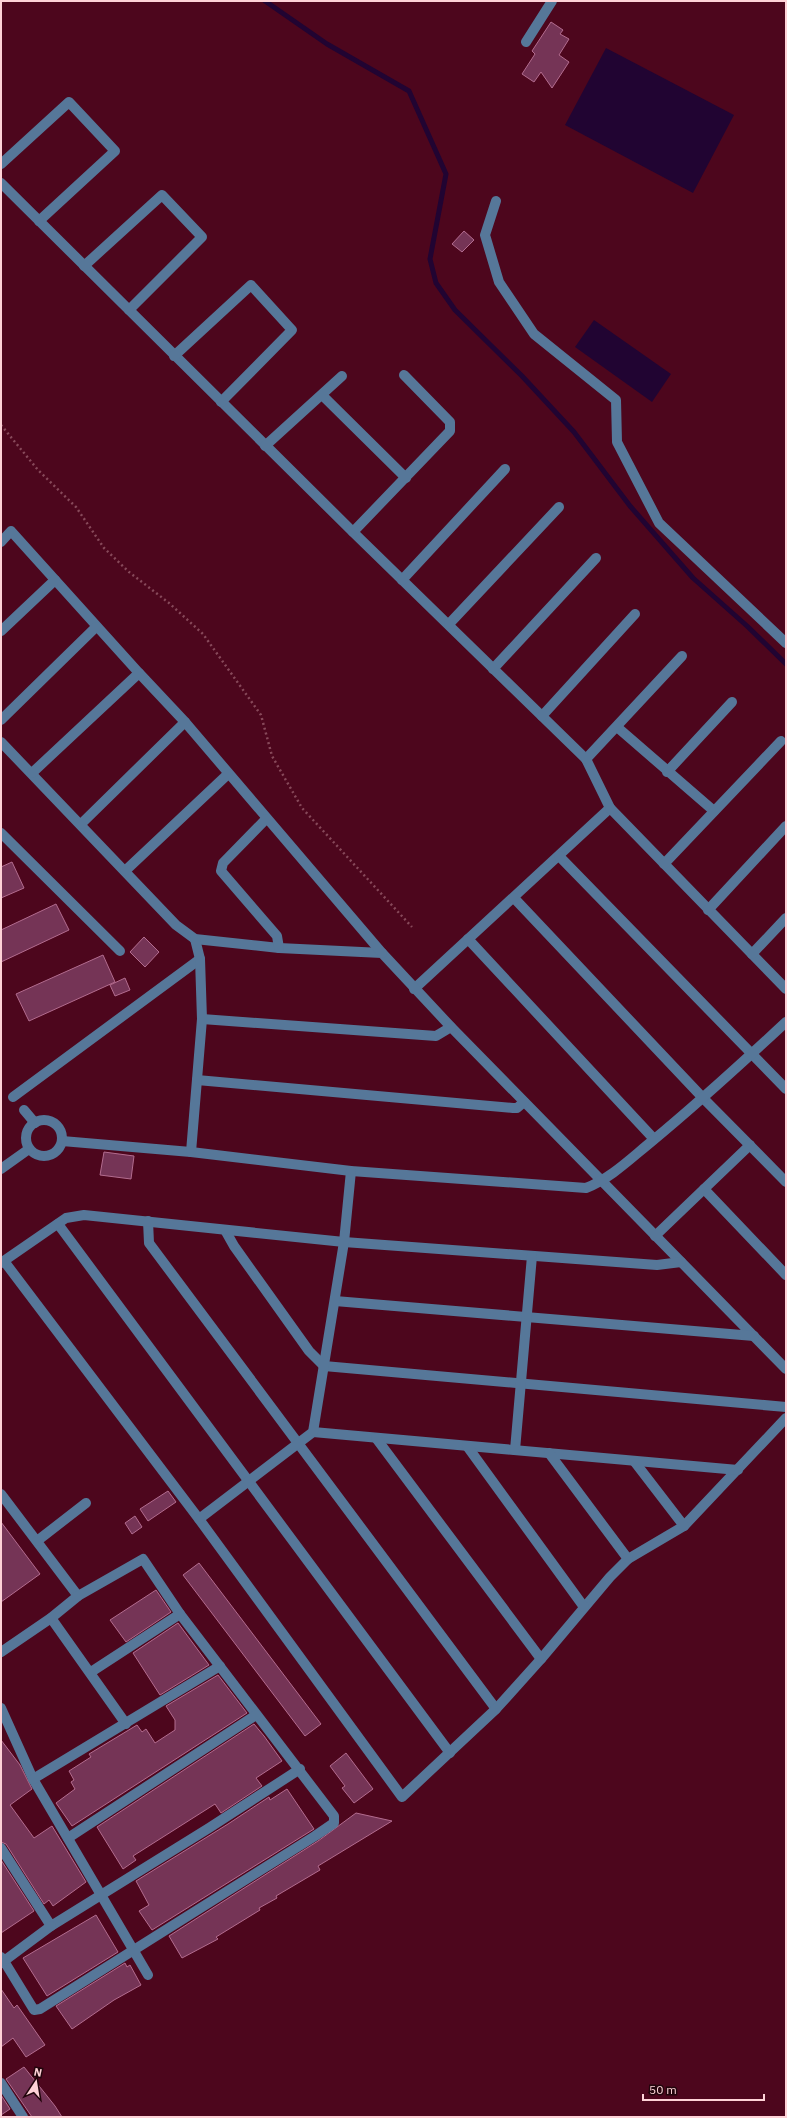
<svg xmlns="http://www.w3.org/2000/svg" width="787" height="2118" viewBox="0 0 787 2118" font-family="'IBM Plex Sans',sans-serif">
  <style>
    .water { fill: #210432 }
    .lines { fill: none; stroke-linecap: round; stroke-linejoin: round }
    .stream { stroke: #210432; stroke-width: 5 }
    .building { fill: #753456; stroke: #b36c8f }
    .path { stroke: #87495a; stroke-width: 2.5; stroke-dasharray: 2 3; stroke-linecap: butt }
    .minor { stroke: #567799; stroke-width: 10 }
  </style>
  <rect width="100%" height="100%" fill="#4d061d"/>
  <g class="water">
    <path d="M606 48 734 115 693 193 565 125Z"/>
    <path d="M594 320 671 374 652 402 575 347Z"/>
  </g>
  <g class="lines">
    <path class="stream" d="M265 1 327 44 409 91 446 174 430 259 436 283 455 310 522 376 574 432 630 506 693 578 747 626 786 664"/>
  </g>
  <g class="building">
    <path d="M551 22 563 30 560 34 569 39 559 55 569 62 552 88 541 72 534 82 522 74 535 54 532 51Z"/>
    <path d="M464 231 474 240 462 252 452 244Z"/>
    <path d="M12 862 24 888 1 898V867Z"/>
    <path d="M56 904 69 930 1 962V930Z"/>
    <path d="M144 937 159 952 145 967 130 952Z"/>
    <path d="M103 955 115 982 29 1021 16 994Z"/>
    <path d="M125 978 130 990 115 996 110 985Z"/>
    <path d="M104 1152 134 1156 131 1179 100 1175Z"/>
    <path d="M168 1491 176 1502 148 1521 140 1509Z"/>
    <path d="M135 1516 142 1527 132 1534 125 1523Z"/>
    <path d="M1 1522 40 1574 1 1602Z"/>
    <path d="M199 1563 321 1724 305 1736 183 1575Z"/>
    <path d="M156 1590 171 1612 126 1642 110 1620Z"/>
    <path d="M178 1623 209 1665 160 1695 133 1653Z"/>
    <path d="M218 1675 247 1713 72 1826 56 1803 75 1789 71 1782 74 1780 69 1771 91 1757 89 1754 137 1725 142 1732 146 1729 155 1743 175 1730V1720L166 1706Z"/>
    <path d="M254 1724 264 1736 282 1761 256 1778 262 1786 221 1813 215 1804 133 1856 136 1860 123 1869 97 1827Z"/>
    <path d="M1 1740 20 1765 32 1789 10 1805 34 1838 52 1826 86 1882 53 1906 49 1900 44 1904 6 1844 1 1842Z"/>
    <path d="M346 1753 373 1789 354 1803 342 1788 345 1786 330 1766Z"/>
    <path d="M287 1789 314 1829 152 1930 139 1911 149 1905 136 1881 228 1824 269 1797 270 1800Z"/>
    <path d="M356 1813 392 1821 318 1866 320 1870 276 1896 277 1898 259 1908 260 1910 216 1937 218 1939 182 1958 169 1936 318 1841Z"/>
    <path d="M1 1860 34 1911 1 1933Z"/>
    <path d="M96 1915 118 1952 47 1996 23 1958Z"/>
    <path d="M125 1963 127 1967 130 1965 141 1985 114 2000 72 2029 56 2006Z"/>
    <path d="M1 1989 14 2008 17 2005 45 2045 26 2057 13 2038 1 2047Z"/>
    <path d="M24 2067 55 2106 62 2117H32L6 2079Z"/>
    <path d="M1 2095 10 2109 1 2115Z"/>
  </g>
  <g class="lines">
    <path class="path" d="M1 425 38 470 76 507 104 548 129 572 169 603 203 634 261 715 272 756 302 808 412 927"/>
    <g class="minor">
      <path d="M526 42 552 1"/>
      <path d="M1 164 69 102 115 151 39 221"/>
      <path d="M1 183 353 532 586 759 610 808 414 989"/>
      <path d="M496 201 485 235 499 282 534 334 616 400 617 442 659 523 786 643"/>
      <path d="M84 266 162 195 202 237 129 310"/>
      <path d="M174 356 251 285 292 330 221 402"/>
      <path d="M322 395 406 478"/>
      <path d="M265 446 342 376"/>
      <path d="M353 532 450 431V422L404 375"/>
      <path d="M1 542 11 531 139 673"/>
      <path d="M402 580 505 469"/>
      <path d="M449 624 559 507"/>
      <path d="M1 631 55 580"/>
      <path d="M493 669 596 558"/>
      <path d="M542 716 635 614"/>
      <path d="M1 720 96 627"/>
      <path d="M617 727 714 811"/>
      <path d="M1 742 176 925 195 939 279 948 382 953 451 1027 786 1369"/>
      <path d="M586 759 682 656"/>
      <path d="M667 772 732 702"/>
      <path d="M32 773 139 673 185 722 382 953"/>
      <path d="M610 808 786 989"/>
      <path d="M266 819 223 863 221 871 277 936 279 948"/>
      <path d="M81 824 185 722"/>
      <path d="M1 833 120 951"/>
      <path d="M559 856 786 1089"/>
      <path d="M664 864 781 741"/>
      <path d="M125 871 228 774"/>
      <path d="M514 898 703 1098 786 1182"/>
      <path d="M708 910 786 826"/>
      <path d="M468 939 654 1139"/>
      <path d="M752 954 786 918"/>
      <path d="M202 1019 436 1036 451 1027"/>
      <path d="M197 1080 513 1108H517L524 1102"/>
      <path d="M13 1097 200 959"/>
      <path d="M24 1110 35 1123"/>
      <circle cx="44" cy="1138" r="18"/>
      <path d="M62 1141 191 1152 351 1171 586 1188C611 1178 630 1159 651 1142 697 1104 742 1063 786 1022"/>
      <path d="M191 1152 202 1019 200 959 195 939"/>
      <path d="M1 1169 29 1149"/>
      <path d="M704 1189 786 1275"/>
      <path d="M148 1221 149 1243 496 1709"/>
      <path d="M58 1224 450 1753"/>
      <path d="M225 1230 234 1246 309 1351 324 1366 786 1407"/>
      <path d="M655 1236 750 1145"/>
      <path d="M4 1261 199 1519 402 1797 496 1709 541 1659 610 1577 628 1559 684 1526 786 1418"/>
      <path d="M1 1263 66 1218 84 1215 344 1242 657 1265 681 1262"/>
      <path d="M335 1301 754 1336"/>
      <path d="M313 1432 738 1470"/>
      <path d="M376 1438 541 1659"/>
      <path d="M467 1446 584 1607"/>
      <path d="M515 1450 532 1256"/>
      <path d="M549 1453 628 1559"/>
      <path d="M634 1461 684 1526"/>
      <path d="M1 1494 78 1596"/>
      <path d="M199 1519 313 1432 344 1242 351 1171"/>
      <path d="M37 1541 86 1503"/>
      <path d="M51 1618 126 1724"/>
      <path d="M1 1652 51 1618 78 1596 143 1559 180 1614 334 1816V1823L315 1836 40 2009 34 2010 4 1961 1 1963"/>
      <path d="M91 1672 180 1614"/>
      <path d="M1 1708 33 1779 148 1975"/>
      <path d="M33 1779 220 1666"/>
      <path d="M68 1838 256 1715"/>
      <path d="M1 1848 51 1926 209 1828 300 1769"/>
      <path d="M1 1957 4 1961 51 1926"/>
      <path d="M1 2083 23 2117"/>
    </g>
  </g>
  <rect width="787" height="2118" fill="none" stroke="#fed2d7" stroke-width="4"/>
  <g transform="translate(36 2082) rotate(12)" stroke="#22050c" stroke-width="3" paint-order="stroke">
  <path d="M0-3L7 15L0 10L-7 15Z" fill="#fed2d7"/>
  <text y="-6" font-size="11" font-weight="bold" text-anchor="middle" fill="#fed2d7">N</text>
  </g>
  <path d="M643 2094v6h121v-6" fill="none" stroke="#fed2d7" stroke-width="2"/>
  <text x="649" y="2094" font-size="12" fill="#fed2d7" stroke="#22050c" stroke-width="3" paint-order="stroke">50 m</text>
</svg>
